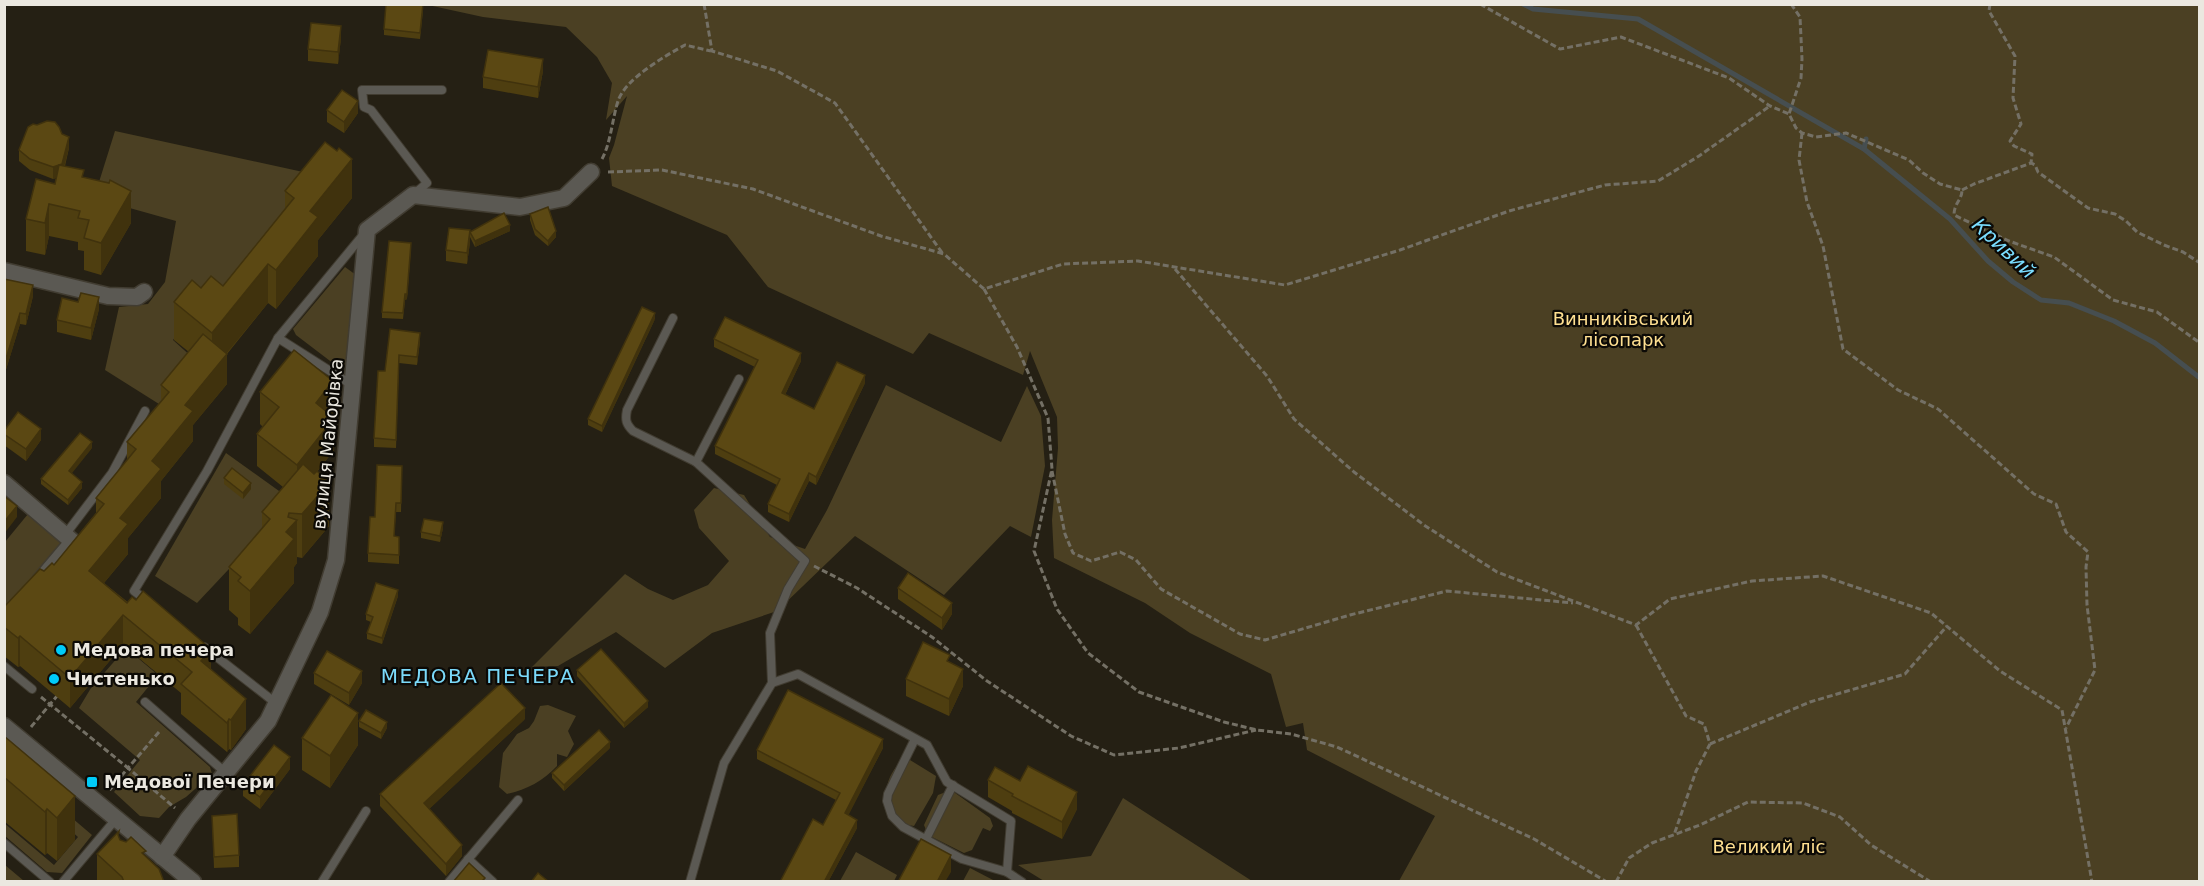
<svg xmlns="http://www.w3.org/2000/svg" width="2204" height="886" viewBox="0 0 2204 886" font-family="'DejaVu Sans',sans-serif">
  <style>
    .green { fill: #4b4023 }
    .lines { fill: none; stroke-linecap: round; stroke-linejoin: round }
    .stream { stroke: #464e50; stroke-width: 5 }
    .service-casing { stroke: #413c31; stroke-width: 10 }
    .minor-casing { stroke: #413c31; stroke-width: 19 }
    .path { stroke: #747065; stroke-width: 3; stroke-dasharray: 6 3; stroke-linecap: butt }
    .service { stroke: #5b5953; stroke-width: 8 }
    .minor { stroke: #5b5953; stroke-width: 16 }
    .wall { fill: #4e3e10 }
    .shaded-wall { fill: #40320d }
    .building { fill: #5b4813; stroke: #40320d; stroke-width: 1.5 }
    .poi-dot { fill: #00cbf8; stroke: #0c0a06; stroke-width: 2 }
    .labels { text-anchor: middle; stroke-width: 4.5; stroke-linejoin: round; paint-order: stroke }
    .park-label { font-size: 18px; fill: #ffe091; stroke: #0c0a06 }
    .street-label { font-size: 18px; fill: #ebe8e0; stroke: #0c0a06 }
    .poi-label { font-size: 18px; font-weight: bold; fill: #ebe8e0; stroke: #0c0a06; text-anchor: start }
    .water-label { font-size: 20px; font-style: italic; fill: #7bdeff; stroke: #0c0a06 }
    .neighbourhood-label { font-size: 20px; letter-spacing: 1.5px; fill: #7bdafa; stroke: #0c0a06 }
  </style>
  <rect width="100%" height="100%" fill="#252014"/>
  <g class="green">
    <path d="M428 5H2199V881H1399L1435 816 1307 750 1303 723 1286 727 1271 674 1190 633 1145 603 1054 558 1052 520 1058 448 1057 417 1030 351 1023 375 929 333 913 354 768 287 727 235 612 186 609 158 614 145 627 96 606 120 612 83 597 57 566 27 483 17Z"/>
    <path d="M115 131 326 177 216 312 197 311 173 340 194 359 159 404 105 370 119 307 148 304 165 282 176 221 94 198Z"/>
    <path d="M345 267 356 275 348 364 338 367 296 335 293 329Z"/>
    <path d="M886 385 1001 442 1027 386 1041 416 1045 466 1031 537 1010 526 944 595 855 536 777 611 712 633 665 668 616 632 558 666 532 667 625 574 648 589 673 600 708 585 729 561 699 528 694 510 714 488 744 495 770 537 805 549 827 510Z"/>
    <path d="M226 453 293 501 197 603 155 576Z"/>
    <path d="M28 514 62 543 5 610V542Z"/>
    <path d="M126 648 158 675 136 702 210 767 212 774 186 797 169 807 159 818 140 816 114 792 140 760 79 708 91 688Z"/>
    <path d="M548 705 576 716 568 731 574 744 567 757 557 754V766C543 781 526 790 507 794L499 787 503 753 517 734 529 728 534 721 540 706Z"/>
    <path d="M902 760H910L936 776 933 793 914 826 902 824C884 799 880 784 902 760Z"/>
    <path d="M951 790 990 818 993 826 990 831 983 828 972 850 964 853 928 835 924 825 938 795Z"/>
    <path d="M1123 798 1252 881H1044L1018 865 1091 856Z"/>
    <path d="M65 812 92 835 62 873 47 872 5 836 4 823 54 865 78 837 58 819Z"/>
    <path d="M856 852 897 875 894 881H840Z"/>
    <path d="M5 865 24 881H5Z"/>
    <path d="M970 868 995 881H963Z"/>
  </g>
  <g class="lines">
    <g class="stream">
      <path d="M1523 4 1533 9 1638 19 1864 149 1950 219 1988 261 2013 282 2041 300 2069 303 2114 321 2155 343 2200 378"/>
      <path d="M1864 149 1866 139"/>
    </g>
    <g class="service-casing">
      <g id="service">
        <path d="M413 195 427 183 371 110 364 107 362 90H442"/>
        <path d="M673 318 627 410C625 420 626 424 633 431L696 462 805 561 788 589 770 633 772 683"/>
        <path d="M278 338 363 235"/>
        <path d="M696 462 739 379"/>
        <path d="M65 535 112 473 145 411"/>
        <path d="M147 601 134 591 207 471 278 338 352 385"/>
        <path d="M204 647 277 704"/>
        <path d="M4 666 32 689"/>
        <path d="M145 702 226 773"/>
        <path d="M915 739 888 794 887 801 892 816 903 827 962 859 1007 872"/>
        <path d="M926 839 953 785"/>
        <path d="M4 843 50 882"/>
        <path d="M468 859 493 882"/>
        <path d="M63 882 116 819"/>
        <path d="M322 882 366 811"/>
        <path d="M449 882 518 800"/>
        <path d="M690 882 724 763 772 683 798 674 927 745 947 782 1011 821 1007 872 1022 882"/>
      </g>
    </g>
    <g class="minor-casing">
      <g id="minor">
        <path d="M4 271 108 296 137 297 144 292"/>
        <path d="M4 483 73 542 40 581"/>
        <path d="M4 726 193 882"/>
        <path d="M162 857 188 819 268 721 320 612 336 560 367 230 413 195 520 207 564 198 591 172"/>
      </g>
    </g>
    <g class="path">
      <path d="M704 4 712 51 777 71 835 103 943 254"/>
      <path d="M1480 4 1560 49 1621 37 1729 78 1770 106 1789 114"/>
      <path d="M1791 4 1800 17 1802 59 1801 78 1789 114 1796 128 1802 133 1816 137 1846 133 1909 160 1923 173 1940 184 1962 190C1962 200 1954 203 1954 215L2009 241 2054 257 2113 300 2157 312 2200 343"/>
      <path d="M1990 4 1989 11 2015 56 2013 98 2021 124 2010 141 2014 146 2032 154 2031 163"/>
      <path d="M1802 133 1799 160 1807 202 1823 246 1843 349 1898 390 1938 409 2034 494 2056 504 2066 532 2088 552 2086 567 2087 605 2095 670 2066 728"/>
      <path d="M602 159C611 142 612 120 618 101 625 79 665 56 685 45L711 51"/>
      <path d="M608 172 662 170 753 189 881 236 944 254 984 289 1063 264 1138 261 1285 285 1400 250 1509 211 1605 185 1658 181 1699 156 1770 106"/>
      <path d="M1962 190 1974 184 2031 163 2035 165 2038 172 2088 208 2115 214 2126 221 2137 232 2164 245 2183 252 2200 263"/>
      <path d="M1175 269 1267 376 1294 419 1354 472 1424 525 1497 572 1636 625 1670 599 1752 581 1823 576 1931 613 2000 671 2062 710 2092 882"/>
      <path d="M984 289 1017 347 1048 418 1052 469 1034 551 1057 609 1088 653 1139 692 1224 722 1257 730 1291 734 1337 747 1534 839 1607 882"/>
      <path d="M1052 471 1065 534 1073 553 1091 561 1120 552 1136 560 1161 589 1240 634 1265 640 1350 615 1447 591 1573 603"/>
      <path d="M814 566 857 588 932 637 987 681 1071 736 1114 755 1179 748 1256 730"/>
      <path d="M1636 625 1686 716 1704 724 1710 744 1696 771 1674 835"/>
      <path d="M41 697 128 768 108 792"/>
      <path d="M31 727 57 696"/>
      <path d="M159 732 128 768 175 808"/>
      <path d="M1710 744 1810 702 1905 674 1947 626"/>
      <path d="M1616 882 1629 858 1652 843 1700 825 1748 802 1803 803 1840 817 1871 845 1931 882"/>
    </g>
    <use href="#service" class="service"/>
    <use href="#minor" class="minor"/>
  </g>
  <g class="wall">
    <path d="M423 10 420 39 384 35V29Z"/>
    <path d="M341 38 338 64 308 61V49Z"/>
    <path d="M543 71 538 98 483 88V77Z"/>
    <path d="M327 110 358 113 344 133 327 122Z"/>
    <path d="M62 134 69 148 65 166 84 178 131 223 101 275 84 270V251L78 250V242L49 236 45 255 26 251V219L55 184 56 178 53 179 30 170 19 161V150Z"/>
    <path d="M285 191 352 198 318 240V256L276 309 268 303 227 354V384L193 425V441L161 481V498L128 538V554L104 583 211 669 246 729 231 750 229 749 227 752 181 714V693L123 645 70 708 20 666 18 667 4 656V607L44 571 54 565 96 513V498L127 460V442L161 401V385L189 352 174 340V302L201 288 223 286 285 209Z"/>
    <path d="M530 214 556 237 548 246 535 235 530 220Z"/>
    <path d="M510 231 475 247 470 237V232Z"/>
    <path d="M470 242 467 264 446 261V250Z"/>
    <path d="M411 249 407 299 405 300 403 319 382 318V312Z"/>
    <path d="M4 279 33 296 26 325 20 324 4 376Z"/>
    <path d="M99 309 91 340 57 332V320Z"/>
    <path d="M655 319 602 432 588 425V419Z"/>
    <path d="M390 329 420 341 417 365 399 363 396 448 374 447V438L385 371Z"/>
    <path d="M714 339 801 361 785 395 814 409 865 383 816 485 809 481 789 522 768 512V504L777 485 715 454V446L755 367 714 347Z"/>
    <path d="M260 392 333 413 331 416 334 450 317 472 329 526 302 558 297 557V563L294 567V583L250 634 238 625V618L229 610V567L262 529V512L283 487 257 466V434L263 427 260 424Z"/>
    <path d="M4 431 41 440 26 461 4 445Z"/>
    <path d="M92 448 71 473 82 488 68 505 41 484V479Z"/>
    <path d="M402 466 401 512H396L394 536 399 537V564L368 562V553Z"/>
    <path d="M224 478 251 489 243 499 224 484Z"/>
    <path d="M443 528 440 542 421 538V532Z"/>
    <path d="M898 588 952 614 942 630 898 599Z"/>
    <path d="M398 596 382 644 367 639V633L371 622 366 620V614Z"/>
    <path d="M950 663 963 686 949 716 906 696V679Z"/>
    <path d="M577 670 648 707 624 728 577 676Z"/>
    <path d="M314 673 362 683 349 705 314 684Z"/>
    <path d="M525 719 429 809 462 856 446 876 380 806V794Z"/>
    <path d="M359 721 387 728 381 739 359 727Z"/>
    <path d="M4 736 75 840 57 861 47 853 45 855 4 821Z"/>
    <path d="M302 738 358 745 330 788 302 770Z"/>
    <path d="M610 748 564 791 552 778V773Z"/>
    <path d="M883 748 848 815 857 828 828 882 823 825 836 800 757 759V750Z"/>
    <path d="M290 769 260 809 243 796V785Z"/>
    <path d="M988 780 1020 781 1077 809 1062 839 1012 813V811L988 797Z"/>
    <path d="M212 816 239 855V867L214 868Z"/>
    <path d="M119 838 120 840 146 857 164 882H97V854Z"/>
  </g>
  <g class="shaded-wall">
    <path d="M341 26V38L338 64V52Z"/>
    <path d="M543 59V71L538 98V87Z"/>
    <path d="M358 101V113L344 133V122Z"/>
    <path d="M69 137V148L62 175 53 179V167Z"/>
    <path d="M352 159V198L318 240V256L276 309V270L310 211Z"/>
    <path d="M131 191V223L101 275V243Z"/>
    <path d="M49 204V236L45 255V223Z"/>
    <path d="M6 208V220L4 226V215Z"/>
    <path d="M510 225V231L475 247V241Z"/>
    <path d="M470 230V242L467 264V253Z"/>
    <path d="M556 231V237L548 246V241Z"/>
    <path d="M411 243 407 299 405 300 403 319Z"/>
    <path d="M268 264V303L212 371V333Z"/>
    <path d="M33 285V296L26 325V314Z"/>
    <path d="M99 297V309L91 340V328Z"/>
    <path d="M20 313V324L4 376V365Z"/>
    <path d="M655 313V319L602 432V426Z"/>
    <path d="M420 333V341L417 365V357Z"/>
    <path d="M801 353V361L782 401V393Z"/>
    <path d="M227 354V384L193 425V441L161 481V498L128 538V554L89 601V571L185 405Z"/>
    <path d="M865 375V383L816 485V477Z"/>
    <path d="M333 381V413L316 435V403Z"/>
    <path d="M334 418V450L297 497V465Z"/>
    <path d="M41 429V440L26 461V449Z"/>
    <path d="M92 442V448L69 477V471Z"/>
    <path d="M809 473V481L789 522V514Z"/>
    <path d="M82 482V488L68 505V500Z"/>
    <path d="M251 483V489L243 499V493Z"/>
    <path d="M329 483V526L302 558V514Z"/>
    <path d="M17 506V517L4 534V522Z"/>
    <path d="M289 513V530L297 520V563L294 567V583L250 634V591L286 532Z"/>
    <path d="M443 522V528L440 542V536Z"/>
    <path d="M398 590V596L382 644V638Z"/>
    <path d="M952 603V614L942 630V618Z"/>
    <path d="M123 615V645L70 708V678Z"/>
    <path d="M20 636V666L18 667V638Z"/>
    <path d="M211 649V679L201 661Z"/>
    <path d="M963 669V686L949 716V699Z"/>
    <path d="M362 671V683L349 705V693Z"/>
    <path d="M246 699V729L231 750V720Z"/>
    <path d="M648 701V707L624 728V723Z"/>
    <path d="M525 708V719L424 814V803Z"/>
    <path d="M358 713V745L330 788V756Z"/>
    <path d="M229 719V749L227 752V723Z"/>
    <path d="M387 722V728L381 739V733Z"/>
    <path d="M883 739V748L845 822V813Z"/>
    <path d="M610 742V748L564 791V785Z"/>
    <path d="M290 757V769L260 809V797Z"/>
    <path d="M1077 792V809L1062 839V822Z"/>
    <path d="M75 796V840L57 861V818Z"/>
    <path d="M47 809V853L45 855V812Z"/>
    <path d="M857 820V828L828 882H824Z"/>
    <path d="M462 845V856L446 876V864Z"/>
    <path d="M951 855V872L945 882H937Z"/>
  </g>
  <g class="building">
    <path d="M386 4H423L420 33 384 29Z"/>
    <path d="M311 23 341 26 338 52 308 49Z"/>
    <path d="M488 50 543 59 538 87 483 77Z"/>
    <path d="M342 90 358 101 344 122 327 110Z"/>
    <path d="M47 121 55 122 59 127 62 134 69 137 62 164 53 167 30 159 19 150 28 127 33 124 37 125Z"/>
    <path d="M325 142 337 151 339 148 352 159 310 211 318 217 276 270 268 264 212 333 174 302 192 280 201 288 211 276 223 286 294 198 285 191Z"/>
    <path d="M59 165 84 170 82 177 109 183 110 180 131 191 101 243 84 238 89 220 78 218 80 211 49 204 45 223 26 219 36 179 55 184Z"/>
    <path d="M548 207 556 231 548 241 535 229 530 214Z"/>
    <path d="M504 213 510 225 475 241 470 232Z"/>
    <path d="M449 228 470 230 467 253 446 250Z"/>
    <path d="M389 241 411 243 407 294H405L403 313 382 312Z"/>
    <path d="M4 279 33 285 26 314 20 313 4 365Z"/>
    <path d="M81 293 99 297 91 328 57 320 62 298 78 302Z"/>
    <path d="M642 307 655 313 602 426 588 419Z"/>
    <path d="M725 317 801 353 782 393 814 409 837 362 865 375 816 477 809 473 789 514 768 504 780 479 715 446 758 360 714 339Z"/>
    <path d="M390 329 420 333 417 357 399 355 396 440 374 438 378 371H385Z"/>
    <path d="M203 334 227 354 185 405 193 411 152 461 161 469 120 518 128 524 89 571 127 603 132 597 136 600 143 591 211 649 201 661 246 699 231 720 229 719 227 723 181 684 192 672 123 615 70 678 20 636 18 638 4 627V607L40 569 44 571 52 563 54 565 104 504 96 498 136 449 127 442 169 392 161 385Z"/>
    <path d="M294 350 333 381 316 403 334 418 297 465 257 434 279 407 260 392Z"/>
    <path d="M18 412 41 429 26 449 4 434V431Z"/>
    <path d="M80 433 92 442 69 471 82 482 68 500 41 479Z"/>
    <path d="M303 464 314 474 317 471 329 483 302 514 289 513 288 517 297 520 286 532 294 539 250 591 238 581 241 577 229 567 270 519 262 512Z"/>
    <path d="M377 465 402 466 401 503H396L394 536 399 537V555L368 553 370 517H375Z"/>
    <path d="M232 468 251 483 243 493 224 478Z"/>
    <path d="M4 496 17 506 4 522Z"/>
    <path d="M424 519 443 522 440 536 421 532Z"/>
    <path d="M908 573 952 603 942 618 898 588Z"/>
    <path d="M376 583 398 590 382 638 367 633 373 617 366 614Z"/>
    <path d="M923 642 950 655 947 661 963 669 949 699 906 679Z"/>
    <path d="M601 649 648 701 624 723 577 670Z"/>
    <path d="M327 651 362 671 349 693 314 673Z"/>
    <path d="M501 683 525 708 424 803 462 845 446 864 380 794Z"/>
    <path d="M788 690 883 739 845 813 857 820 824 882H780L813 819 823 825 840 793 757 750Z"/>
    <path d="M331 695 358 713 330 756 302 738Z"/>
    <path d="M366 710 387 722 381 733 359 721Z"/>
    <path d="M599 730 610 742 564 785 552 773Z"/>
    <path d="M4 736 75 796 57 818 47 809 45 812 4 777Z"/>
    <path d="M274 745 290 757 260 797 243 785Z"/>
    <path d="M1028 766 1077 792 1062 822 1012 796 1013 794 988 780 995 767 1020 781Z"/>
    <path d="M237 814 239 855 214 857 212 816Z"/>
    <path d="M119 831 118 835 120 840 126 842 131 837 146 851 142 853 159 869 164 882H124L122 877 97 854Z"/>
    <path d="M921 839 951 855 937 882H898Z"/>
    <path d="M469 863 485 878 481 882H453Z"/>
    <path d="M538 873 549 882H531Z"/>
  </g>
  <g class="poi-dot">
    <circle cx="61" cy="650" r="6"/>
    <circle cx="54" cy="679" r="6"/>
    <rect x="86" y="776" width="12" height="12" rx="3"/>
  </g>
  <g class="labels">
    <g class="park-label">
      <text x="1623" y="325">Винниківський<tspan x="1623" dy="21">лісопарк</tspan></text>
      <text x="1769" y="853">Великий ліс</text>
    </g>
    <g class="street-label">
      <text transform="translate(328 444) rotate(-84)" y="6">вулиця Майорівка</text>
    </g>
    <g class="poi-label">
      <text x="73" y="656">Медова печера</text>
      <text x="66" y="685">Чистенько</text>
      <text x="104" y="788">Медової Печери</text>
    </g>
    <g class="water-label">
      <text transform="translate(2004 248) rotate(43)" y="7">Кривий</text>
    </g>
    <g class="neighbourhood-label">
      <text x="478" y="683">МЕДОВА ПЕЧЕРА</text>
    </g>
  </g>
  <rect width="2204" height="886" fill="none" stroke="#ebe8e0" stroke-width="12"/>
</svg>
